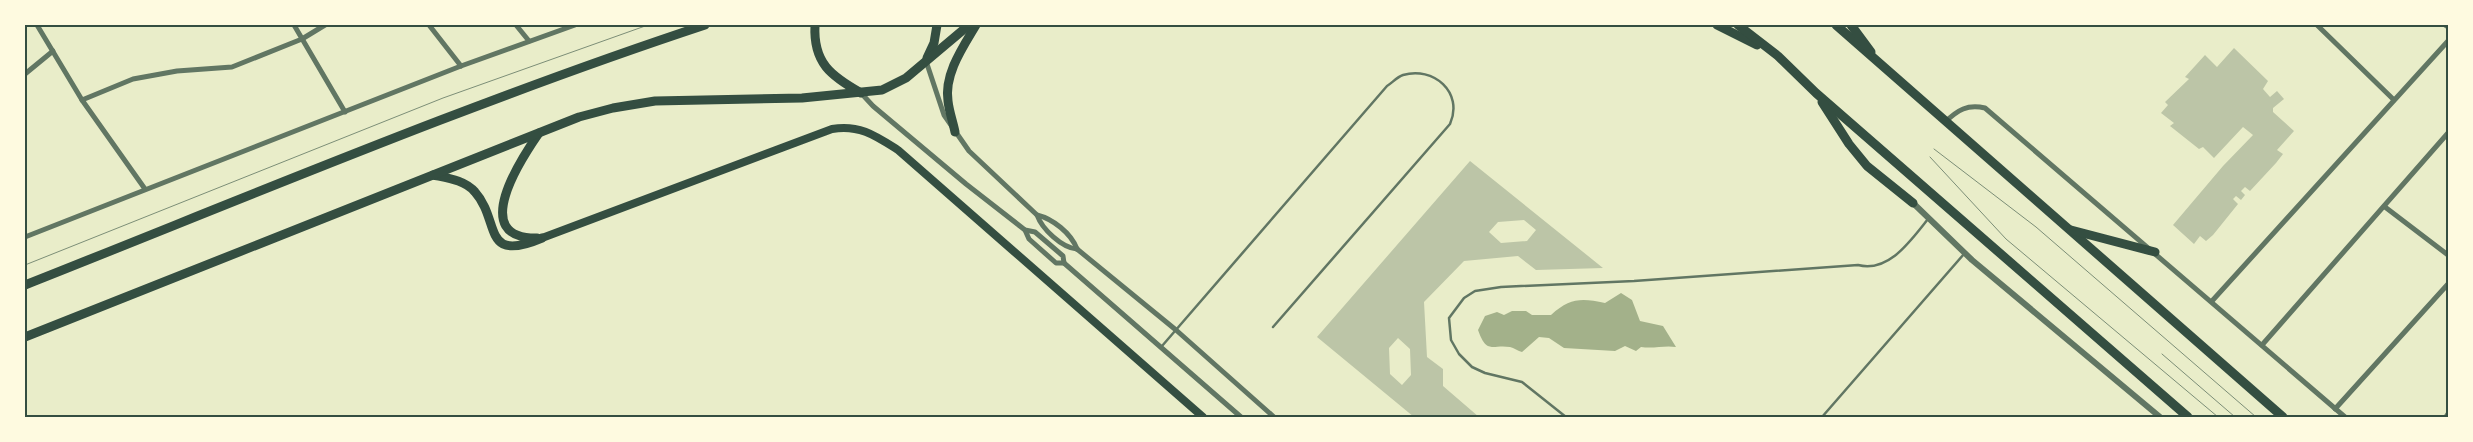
<svg xmlns="http://www.w3.org/2000/svg" width="2473" height="442" viewBox="0 0 2473 442" font-family="'DM Sans',sans-serif">
  <style>
    .water { fill: #a3b18a }
    .building { fill: #bcc5a7; fill-rule: evenodd }
    .lines { fill: none; stroke-linecap: round; stroke-linejoin: round }
    .service { stroke: #617663; stroke-width: 2.5 }
    .minor { stroke: #617663; stroke-width: 5 }
    .tertiary { stroke: #617663; stroke-width: 6 }
    .secondary { stroke: #344e41; stroke-width: 8 }
    .trunk { stroke: #344e41; stroke-width: 9 }
    .tram { stroke: #7c8e77; stroke-width: 1 }
    .neatline { fill: none; stroke: #344e41; stroke-width: 2 }
  </style>
  <rect width="100%" height="100%" fill="#e9edc9"/>
  <path class="water" d="M1621 293 1632 300 1640 321 1663 326 1676 347C1664 345 1654 349 1641 347L1636 351 1625 346 1615 351 1564 348 1549 338 1539 337 1522 352C1518 351 1514 348 1510 347 1492 344 1487 355 1478 330L1485 316 1497 312 1504 315 1512 311H1526L1532 315H1551C1570 298 1581 298 1605 303Z"/>
  <g class="building">
    <path d="M2234 48 2268 81 2263 89 2270 97 2277 91 2284 99 2273 108V112L2294 131 2277 150 2283 154 2276 163 2250 191 2245 187 2241 191 2245 195 2241 200 2236 196 2233 199 2238 204 2213 235 2206 241 2200 236 2194 244 2173 225 2223 166 2253 135 2243 127 2214 158 2203 147 2199 149 2170 126 2174 123 2161 113 2168 105 2165 102 2189 79 2185 77 2205 55 2217 67Z"/>
    <path d="M1470 161 1603 268 1536 270 1518 256 1464 261 1424 302 1427 357 1443 369V386L1479 417H1414L1317 337ZM1524 220 1536 230 1527 241 1501 243 1489 232 1498 222ZM1398 338 1410 349 1411 375 1402 385 1390 374 1389 348Z"/>
  </g>
  <g class="lines">
    <g class="service">
      <path d="M1162 346 1387 86C1392 83 1397 77 1403 75 1433 66 1464 92 1450 124L1273 327"/>
      <path d="M1566 417 1522 382 1485 373 1472 367 1459 354 1451 340 1449 318 1464 298 1475 291 1501 287 1634 281 1858 265C1889 273 1911 240 1928 219"/>
      <path d="M1822 417 1964 254"/>
    </g>
    <g class="minor">
      <path d="M37 25 82 100 145 189"/>
      <path d="M294 25 345 112"/>
      <path d="M429 25 461 66"/>
      <path d="M516 25 529 41"/>
      <path d="M2317 25 2394 100"/>
      <path d="M2445 25 2448 27"/>
      <path d="M926 61 944 115 969 151 1037 215C1053 219 1071 233 1077 249"/>
      <path d="M25 74 53 51"/>
      <path d="M861 93 873 106 966 184 1025 230 1035 232 1063 256 1064 263"/>
      <path d="M82 100 133 79 177 71 232 67 302 39 325 25"/>
      <path d="M1945 122C1958 110 1967 104 1985 108L2345 417"/>
      <path d="M2385 207 2448 255"/>
      <path d="M1037 215C1042 229 1062 248 1077 249"/>
      <path d="M1025 230 1029 239 1056 263H1064"/>
      <path d="M25 237 461 66 575 25"/>
      <path d="M1077 249 1176 330 1274 417"/>
      <path d="M1064 263 1241 417"/>
      <path d="M2212 301 2448 41"/>
      <path d="M2262 345 2448 133"/>
      <path d="M2335 409 2448 284"/>
      <path d="M2446 417 2448 414"/>
    </g>
    <path class="tertiary" d="M1913 203 1972 260 2160 417"/>
    <path class="secondary" d="M542 238 832 129C859 124 876 136 898 150L1203 417"/>
    <g class="trunk">
      <path d="M815 25C813 63 831 76 861 93"/>
      <path d="M1717 25 1757 45"/>
      <path d="M1738 25 1778 56 1816 93 2188 417"/>
      <path d="M1836 25 2283 417"/>
      <path d="M1851 25 1871 52"/>
      <path d="M927 58 934 43 937 25"/>
      <path d="M1822 102 1849 144 1867 166 1913 203"/>
      <path d="M955 132C953 122 949 111 948 101 944 74 963 47 976 25"/>
      <path d="M433 175C447 178 465 180 475 192 501 221 481 264 542 238"/>
      <path d="M2071 230 2155 252"/>
      <path d="M537 238C468 239 521 159 539 133"/>
      <path d="M25 285C250 196 475 101 705 25"/>
      <path d="M25 337 579 117 613 108 655 101 802 98 882 90 906 78 969 25"/>
    </g>
    <g class="tram">
      <path d="M1934 149 2036 227 2256 417"/>
      <path d="M1930 157 2006 239 2218 417"/>
      <path d="M25 265 443 98 648 25"/>
      <path d="M2162 354 2235 417"/>
    </g>
  </g>
  <rect width="2473" height="442" fill="none" stroke="#fefae0" stroke-width="52"/>
  <rect x="26" y="26" width="2421" height="390" class="neatline"/>
</svg>
